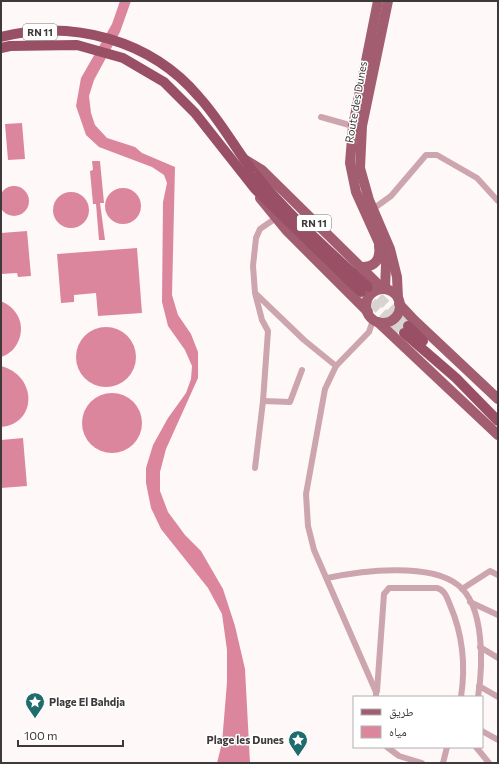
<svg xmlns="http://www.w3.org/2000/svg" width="499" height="764" viewBox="0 0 499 764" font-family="Commissioner,'Noto Naskh Arabic',sans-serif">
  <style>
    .water { fill: #dc869e }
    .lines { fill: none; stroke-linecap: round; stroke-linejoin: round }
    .trunk-tunnel { stroke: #d8d2d3; stroke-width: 10; stroke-dasharray: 10 5; stroke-linecap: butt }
    .minor { stroke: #cda5af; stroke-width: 6 }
    .primary { stroke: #a25d71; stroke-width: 10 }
    .trunk { stroke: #995066; stroke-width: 10 }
    .labels { text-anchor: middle; stroke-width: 3; stroke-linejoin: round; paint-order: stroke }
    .shield { fill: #fff; stroke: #787475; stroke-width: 1 }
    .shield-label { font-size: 10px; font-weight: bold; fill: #3e393a }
    .street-label { font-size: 11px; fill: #3e393a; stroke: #fff }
    .poi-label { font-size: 11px; font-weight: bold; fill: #3e393a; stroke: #fff; text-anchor: start }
  </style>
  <rect width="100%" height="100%" fill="#fef8f9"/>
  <g class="water">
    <path d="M120 1H131L120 32 94 80 89 96 91 113 95 125 107 138 135 147 142 153 175 167 172 295 178 315 191 334 198 352V378L166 449 160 472V491L168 512 185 535 201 551 223 589 235 626 245 669 250 763H217L222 743 227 682V650L222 614 208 588 161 529 151 508 146 483V468L153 445 168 418 186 393 191 379 192 366 185 350 168 326 162 302 163 202 167 183 164 175 152 167 99 147 86 135 76 106 81 78 112 24Z"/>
    <path d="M22 123 25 159 8 160 5 124Z"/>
    <path d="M92 161H100L104 203H100L105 240H99L96 204H93L90 171 93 170Z"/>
    <circle cx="14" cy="201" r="15"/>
    <circle cx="123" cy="206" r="18"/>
    <circle cx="71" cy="210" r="18"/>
    <path d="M27 231 31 276 18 277 17 273 1 274V233Z"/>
    <path d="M137 248 142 313 98 316 96 293 74 295V302L61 303 57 254Z"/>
    <path d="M1 301C7 304 12 307 16 313 27 328 19 352 1 357Z"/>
    <circle cx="106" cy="357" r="30"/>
    <path d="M1 366C38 376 37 424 1 427Z"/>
    <circle cx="112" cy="423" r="30"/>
    <path d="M23 438 27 486 1 488V440Z"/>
  </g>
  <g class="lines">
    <g class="trunk-tunnel">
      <path d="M368 287 408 326"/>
      <path d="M361 292 404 333"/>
    </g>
    <g class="minor">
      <path d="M321 117 353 126"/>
      <path d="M373 209 391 196 426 155H437L477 178 498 201"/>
      <path d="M256 294 304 340 336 366"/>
      <path d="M373 320 369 332 336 366 325 389 306 494 308 526 314 550 376 692V697"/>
      <path d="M263 401 290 402 302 370"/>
      <path d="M255 468 263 401 268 331 262 320 255 293 253 266 256 238 260 229 276 218"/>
      <path d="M327 578C361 571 429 562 458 585 485 606 483 666 478 697"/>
      <path d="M462 589 490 571 498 575"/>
      <path d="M470 602 498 615"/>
      <path d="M480 647 498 658"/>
      <path d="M479 686 498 697"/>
      <path d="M377 691 384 594 389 588H437C445 590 447 598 450 605 463 635 466 664 461 697"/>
      <path d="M482 731 498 740"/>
      <path d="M387 747 399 756 422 763"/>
      <path d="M476 747 489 763"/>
      <path d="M443 763 447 747"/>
    </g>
    <g class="primary">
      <path d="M378 1 353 126 350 163 356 192 384 254 386 265 385 289"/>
      <path d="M388 1 362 126 360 168 369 200 390 249 397 277 398 298"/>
      <path d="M244 159 262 170 383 289"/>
      <path d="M260 198 287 231 368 312"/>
      <path d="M360 267C374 268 381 260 379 246"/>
      <circle cx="383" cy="306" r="17"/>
      <path d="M399 304 414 320 498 399"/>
      <path d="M378 322 498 435"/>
    </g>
    <g class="trunk">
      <path d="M1 37C73 19 151 40 199 97 220 120 235 148 254 173 287 214 329 251 368 287"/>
      <path d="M1 48 10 46 77 45 123 58 164 82 195 113 255 189 361 292"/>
      <path d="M408 326 423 341"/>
      <path d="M404 333 456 378 498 421"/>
    </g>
  </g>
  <defs>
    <g id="sight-pin" transform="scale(1)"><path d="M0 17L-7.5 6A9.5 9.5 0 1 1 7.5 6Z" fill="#1f6c6d" stroke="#fff"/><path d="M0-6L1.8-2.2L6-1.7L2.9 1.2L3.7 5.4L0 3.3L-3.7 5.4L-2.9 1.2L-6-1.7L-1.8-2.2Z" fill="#fff"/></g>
  </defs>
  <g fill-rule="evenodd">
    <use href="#sight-pin" x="35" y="702"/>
    <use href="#sight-pin" x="298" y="740"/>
  </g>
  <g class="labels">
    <g class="shield">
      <rect x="23" y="24" width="34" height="16" rx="3"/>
      <rect x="297" y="215" width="34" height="16" rx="3"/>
    </g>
    <g class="shield-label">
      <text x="40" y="36">RN 11</text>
      <text x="314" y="227">RN 11</text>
    </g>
    <g class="street-label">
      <text transform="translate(356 102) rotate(-80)" y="4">Route des Dunes</text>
    </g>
    <g class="poi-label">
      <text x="49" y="706">Plage El Bahdja</text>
      <text x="284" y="744" text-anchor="end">Plage les Dunes</text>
    </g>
  </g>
  <rect width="499" height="764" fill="none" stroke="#3e393a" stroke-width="4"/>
  <rect x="353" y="696" width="130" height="52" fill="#ffffff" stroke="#b2b0b0"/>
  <rect x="361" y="709" width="20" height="6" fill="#a25d71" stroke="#b2b0b0"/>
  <text x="389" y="716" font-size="12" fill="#3e393a">طريق</text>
  <rect x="361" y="726" width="20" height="12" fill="#dc869e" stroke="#b2b0b0"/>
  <text x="389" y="736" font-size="12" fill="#3e393a">مياه</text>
  <path d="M18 740v6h105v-6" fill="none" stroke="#3e393a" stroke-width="2"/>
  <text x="24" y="740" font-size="12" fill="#3e393a" stroke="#ffffff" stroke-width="3" paint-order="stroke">100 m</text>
</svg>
